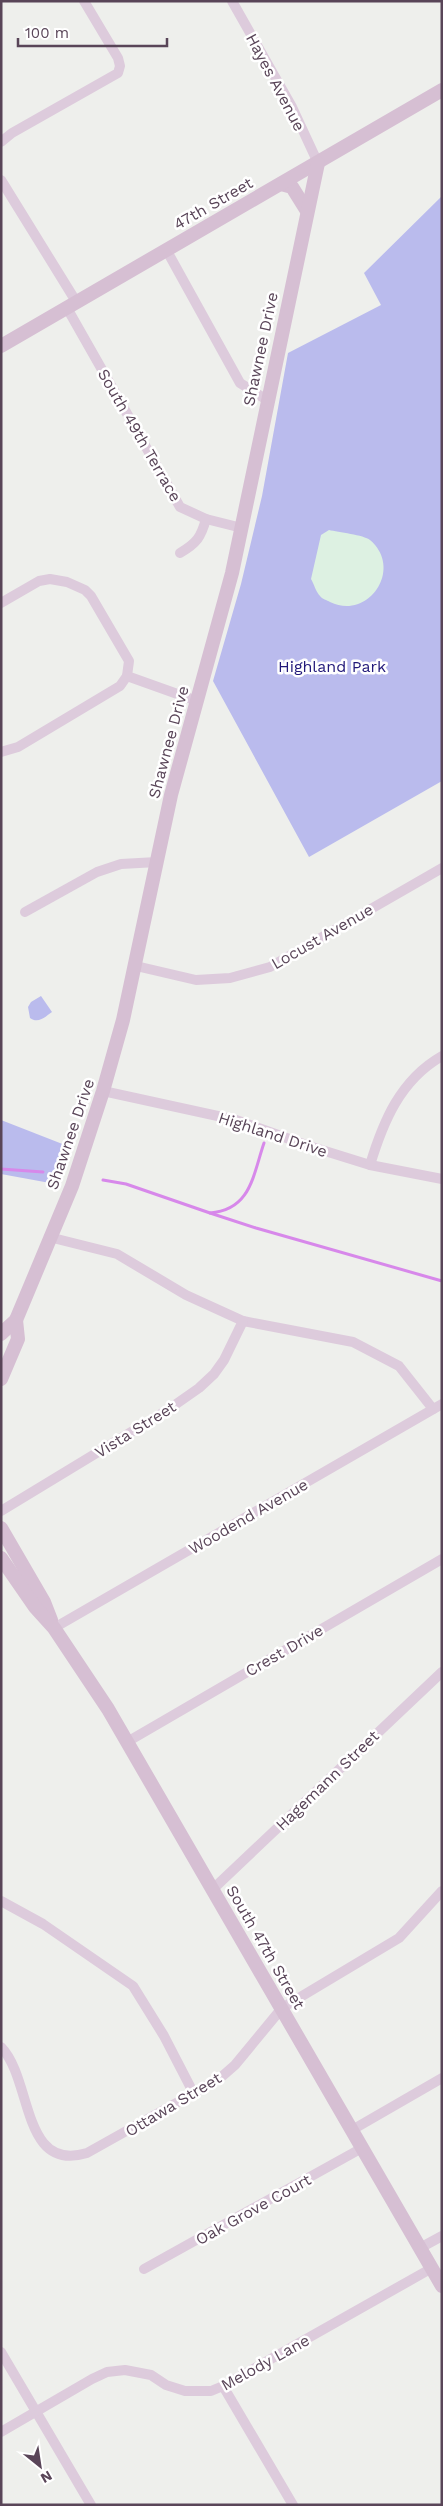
<svg xmlns="http://www.w3.org/2000/svg" width="443" height="2506" viewBox="0 0 443 2506" font-family="'Work Sans',sans-serif">
  <style>
    .green { fill: #babbed }
    .sand { fill: #ddf1e2 }
    .lines { fill: none; stroke-linecap: round; stroke-linejoin: round }
    .stream { stroke: #d788ea; stroke-width: 3 }
    .street { stroke: #ddcbdc; stroke-width: 10 }
    .secondary { stroke: #d6bfd3; stroke-width: 14 }
    .labels { text-anchor: middle; stroke-width: 5; stroke-linejoin: round; paint-order: stroke }
    .street-label { font-size: 16px; fill: #594558; stroke: #fff }
    .park-label { font-size: 16px; fill: #211879; stroke: #fff }
  </style>
  <rect width="100%" height="100%" fill="#eeefec"/>
  <g class="green">
    <path d="M442 196V781L309 857 213 681 241 584 262 496 288 353 381 305 364 273Z"/>
    <path d="M41 996 52 1012C45 1017 38 1024 30 1018L28 1007 31 1002Z"/>
    <path d="M1 1120 65 1145 50 1183 1 1174Z"/>
  </g>
  <path class="sand" d="M329 530C338 532 364 535 370 540 404 569 368 621 330 602 327 600 322 599 320 596 316 592 314 584 311 579L321 535Z"/>
  <g class="lines">
    <g class="stream">
      <path d="M1 1169 43 1172"/>
      <path d="M103 1180 126 1184 210 1213C251 1210 253 1175 264 1143"/>
      <path d="M210 1213 256 1228 442 1281"/>
    </g>
    <g class="street">
      <path d="M232 1 292 107 318 163"/>
      <path d="M1 142 12 133 118 73 120 66 118 58 84 1"/>
      <path d="M1 180 77 303"/>
      <path d="M167 251 240 383 267 400"/>
      <path d="M67 308 180 507 206 519 242 528"/>
      <path d="M180 553C197 543 201 537 206 519"/>
      <path d="M1 603 39 581 50 579 67 582 85 590 91 596 129 661 127 676 197 701"/>
      <path d="M1 752 18 747 120 686 127 676"/>
      <path d="M25 912 97 872 121 864 157 862"/>
      <path d="M136 966 196 980 230 978 270 967 442 868"/>
      <path d="M103 1091 236 1120 309 1146 370 1165 442 1179"/>
      <path d="M370 1165C383 1122 400 1080 442 1056"/>
      <path d="M49 1237 117 1254 186 1295 243 1321 353 1342 399 1366 433 1409"/>
      <path d="M1 1511 169 1409 199 1388 214 1374 224 1360 243 1321"/>
      <path d="M54 1628 442 1404"/>
      <path d="M127 1742 442 1559"/>
      <path d="M213 1889 442 1672"/>
      <path d="M1 1901 43 1924 133 1986 164 2036 194 2094"/>
      <path d="M1 2047C33 2080 21 2173 87 2153L219 2079 235 2065 282 2008 399 1938 442 1891"/>
      <path d="M352 2130 442 2078"/>
      <path d="M420 2248 442 2236"/>
      <path d="M144 2269 362 2148"/>
      <path d="M1 2352 91 2505"/>
      <path d="M223 2386 293 2505"/>
      <path d="M1 2432 92 2379 107 2372 125 2370 151 2375 166 2385 185 2391H211L223 2386 432 2268"/>
    </g>
    <g class="secondary">
      <path d="M281 184 292 187 307 211"/>
      <path d="M1 346 442 90"/>
      <path d="M1 1334 16 1320 72 1186 103 1091 123 1020 171 795 232 573 318 163"/>
      <path d="M1 1379 18 1339 16 1320"/>
      <path d="M1 1528 44 1602 51 1620"/>
      <path d="M1 1558 35 1607 54 1628 108 1709 442 2286"/>
    </g>
  </g>
  <g class="labels">
    <g class="street-label">
      <text transform="translate(276 82) rotate(62)" y="6">Hayes Avenue</text>
      <text transform="translate(213 203) rotate(-30)" y="6">47th Street</text>
      <text transform="translate(260 349) rotate(-78)" y="6">Shawnee Drive</text>
      <text transform="translate(140 435) rotate(60)" y="6">South 49th Terrace</text>
      <text transform="translate(168 742) rotate(-75)" y="6">Shawnee Drive</text>
      <text transform="translate(322 936) rotate(-30)" y="6">Locust Avenue</text>
      <text transform="translate(70 1134) rotate(-71)" y="6">Shawnee Drive</text>
      <text transform="translate(273 1134) rotate(18)" y="6">Highland Drive</text>
      <text transform="translate(135 1429) rotate(-32)" y="6">Vista Street</text>
      <text transform="translate(248 1516) rotate(-30)" y="6">Woodend Avenue</text>
      <text transform="translate(284 1650) rotate(-30)" y="6">Crest Drive</text>
      <text transform="translate(327 1780) rotate(-44)" y="6">Hagemann Street</text>
      <text transform="translate(266 1947) rotate(60)" y="6">South 47th Street</text>
      <text transform="translate(173 2104) rotate(-31)" y="6">Ottawa Street</text>
      <text transform="translate(253 2209) rotate(-29)" y="6">Oak Grove Court</text>
      <text transform="translate(265 2362) rotate(-29)" y="6">Melody Lane</text>
    </g>
    <g class="park-label">
      <text x="332" y="672">Highland Park</text>
    </g>
  </g>
  <rect width="443" height="2506" fill="none" stroke="#594558" stroke-width="5"/>
  <g transform="translate(40 2466) rotate(150)" stroke="#ffffff" stroke-width="4" paint-order="stroke">
  <path d="M0-4L9 19L0 12L-9 19Z" fill="#594558"/>
  <text y="-8" font-size="14" font-weight="bold" text-anchor="middle" fill="#594558">N</text>
  </g>
  <path d="M18 38v8h149v-8" fill="none" stroke="#594558" stroke-width="2.5"/>
  <text x="25" y="38" font-size="15" fill="#594558" stroke="#ffffff" stroke-width="4" paint-order="stroke">100 m</text>
</svg>
